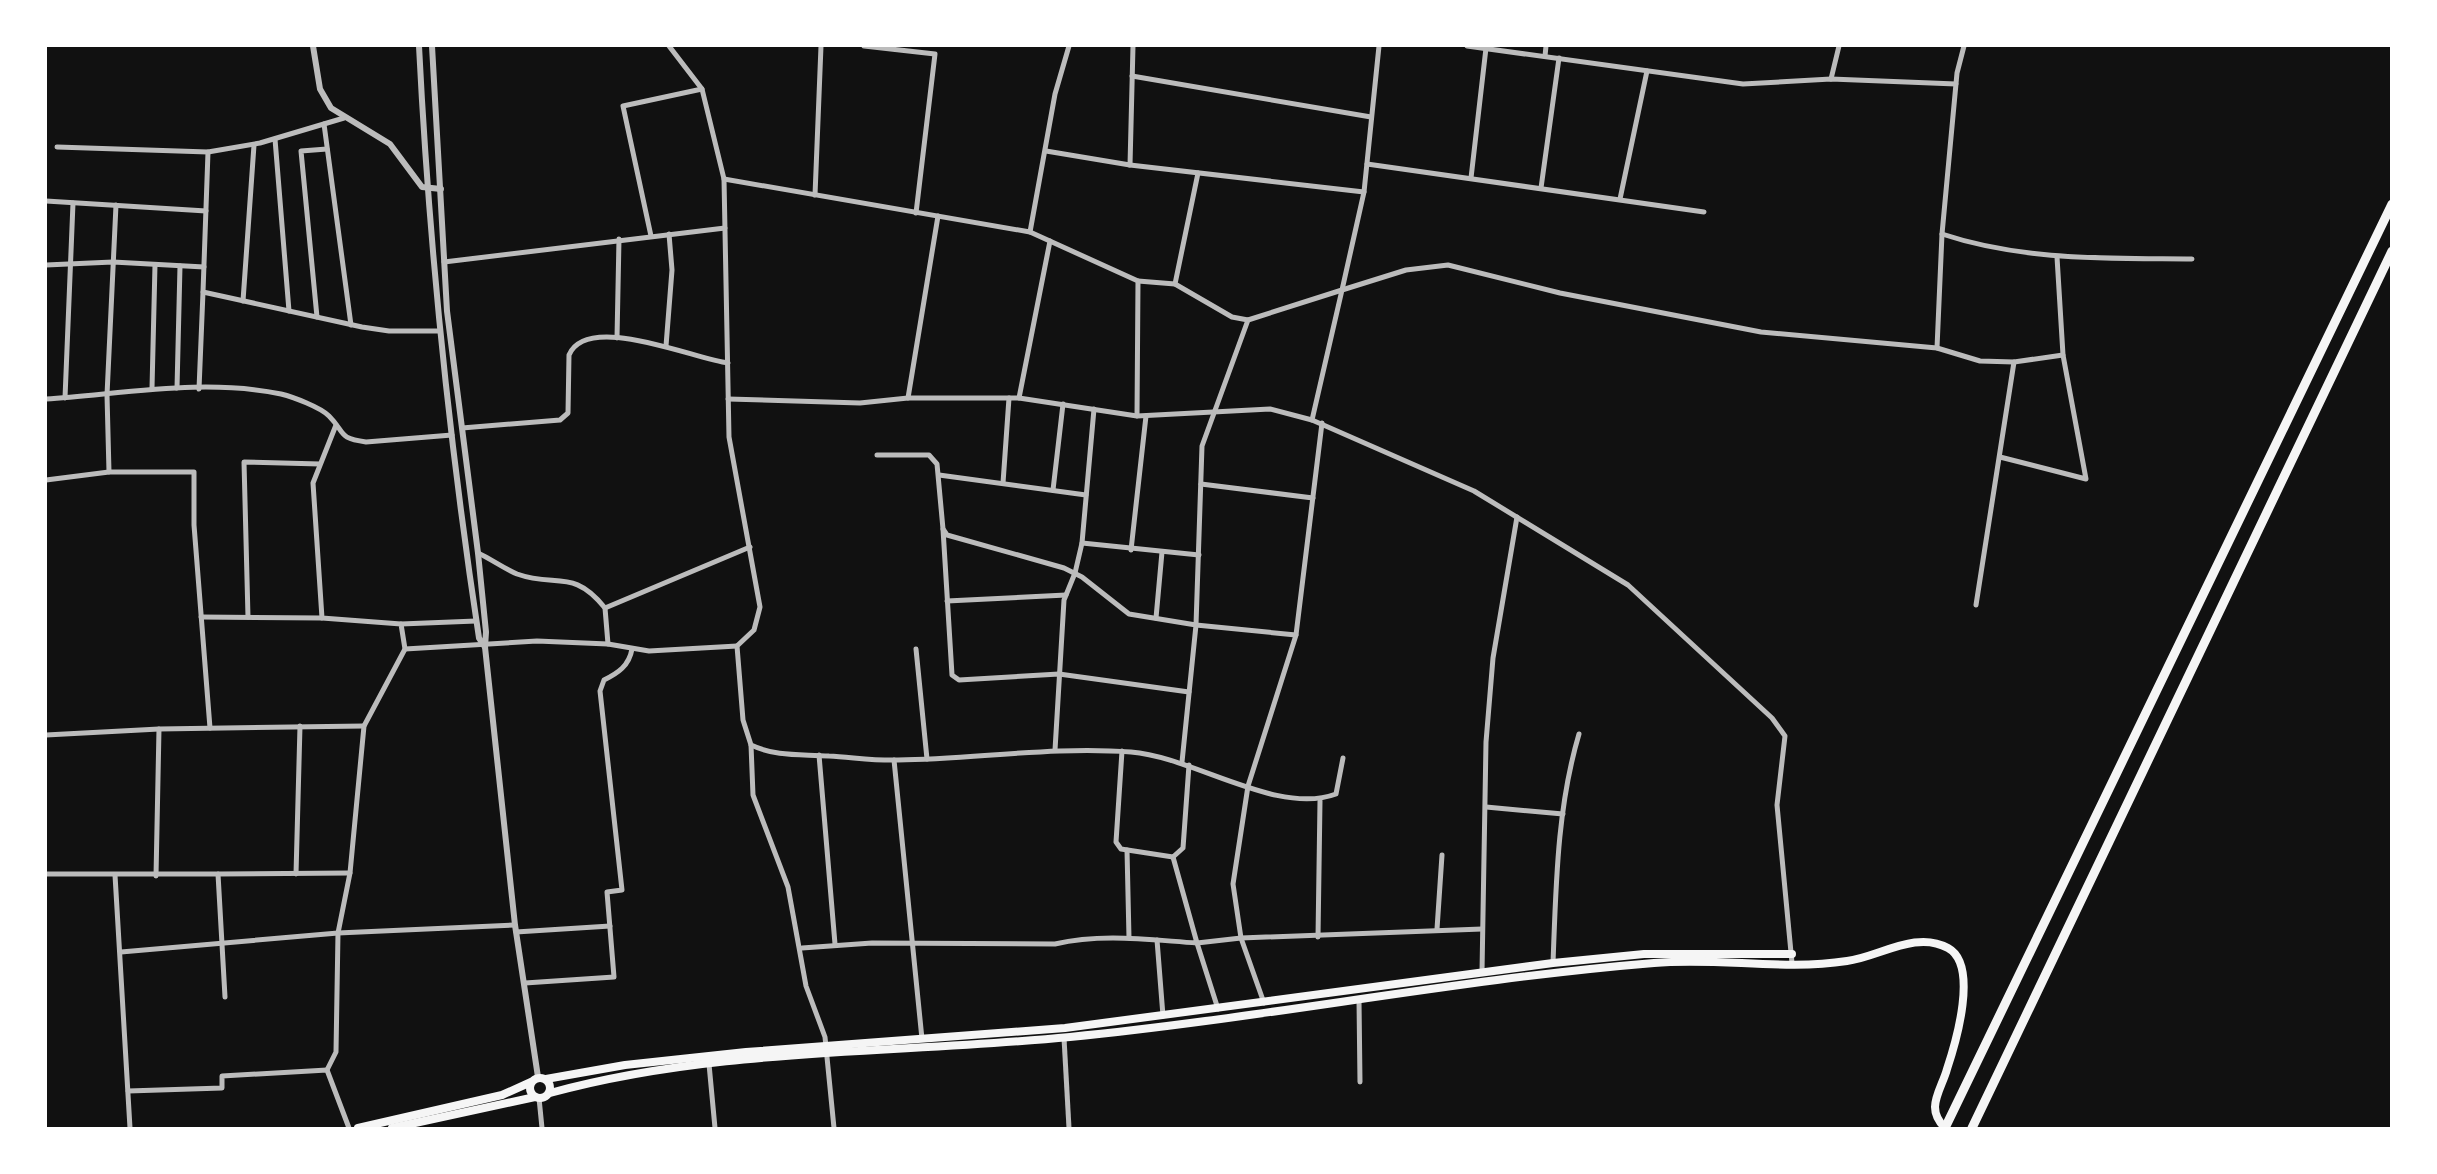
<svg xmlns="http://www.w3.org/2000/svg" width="2437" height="1174" viewBox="0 0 2437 1174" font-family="Roboto,sans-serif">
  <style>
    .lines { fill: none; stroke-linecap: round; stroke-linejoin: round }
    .minor { stroke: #bcbcbc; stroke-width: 5 }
    .tertiary { stroke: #bcbcbc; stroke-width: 6 }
    .primary { stroke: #f5f5f5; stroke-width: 8 }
    .trunk { stroke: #f5f5f5; stroke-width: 9 }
  </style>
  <rect width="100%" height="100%" fill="#111"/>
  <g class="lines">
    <g class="minor">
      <path d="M669 46 702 89 724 179 729 437 760 607 754 630 737 646 743 720 751 745C777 757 800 754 829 756 851 757 875 761 898 760 976 759 1053 746 1131 752 1194 757 1277 816 1336 794L1343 758"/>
      <path d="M864 46 935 54 916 213"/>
      <path d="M1467 46 1743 84 1831 79 1956 84"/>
      <path d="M1545 56 1546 46"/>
      <path d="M1132 76 1371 117"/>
      <path d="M1831 79 1839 46"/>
      <path d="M324 124 351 325"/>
      <path d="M275 139 289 311"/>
      <path d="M57 147 208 152 260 143 344 118"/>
      <path d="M1046 151 1130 165 1364 192"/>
      <path d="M208 152 203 292 362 327 389 331H438"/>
      <path d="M1367 164 1704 212"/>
      <path d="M1130 165 1133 46"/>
      <path d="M1471 178 1486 48"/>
      <path d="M724 179 1030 232 1138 281 1137 416"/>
      <path d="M1541 188 1559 58"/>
      <path d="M815 195 821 46"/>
      <path d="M1620 199 1647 71"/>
      <path d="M46 201 206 211"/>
      <path d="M1030 232 1055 94 1069 46"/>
      <path d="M1942 234C2023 261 2108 258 2192 259"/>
      <path d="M651 236 623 106 702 89"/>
      <path d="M444 262 725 228"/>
      <path d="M46 265 113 262 204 267"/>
      <path d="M1138 281 1175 284 1232 317 1248 320"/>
      <path d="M1175 284 1198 173"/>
      <path d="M243 301 254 145"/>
      <path d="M317 317 301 151 327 149"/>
      <path d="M617 338 619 239"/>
      <path d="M666 346 672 270 669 234"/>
      <path d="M1937 348 1942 234 1957 73 1964 46"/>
      <path d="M152 388 155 265"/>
      <path d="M177 388 180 266"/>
      <path d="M199 389 203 292"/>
      <path d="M65 398 73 203"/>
      <path d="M908 398 938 216"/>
      <path d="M1019 398 1050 241"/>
      <path d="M46 399C122 394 204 378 281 394 293 397 320 407 329 416 346 433 337 438 366 442L452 435"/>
      <path d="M728 399 860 403 908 398H1019L1137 416 1270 409 1312 420 1474 491 1628 585 1772 718 1785 736 1777 805 1792 963"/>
      <path d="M1312 420 1342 290 1406 270 1448 265 1560 293 1761 332 1937 348 1980 361 2014 362 2063 355"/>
      <path d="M462 428 560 420 568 413 569 355C587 312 694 359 728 363"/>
      <path d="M877 455H929L937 464 943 529 947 535 1064 568 1082 577 1129 614 1196 625 1182 762"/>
      <path d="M2000 457 2086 479 2063 355 2057 257"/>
      <path d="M109 472 107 395 116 205"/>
      <path d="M939 475 1086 495"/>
      <path d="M46 480 109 472H194V525L210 728"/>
      <path d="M1003 483 1009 398"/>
      <path d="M1201 484 1313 498"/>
      <path d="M1053 490 1063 404"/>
      <path d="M943 529 952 675 959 680 1059 674 1189 692"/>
      <path d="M1082 543 1199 555"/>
      <path d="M1131 550 1146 416"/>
      <path d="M478 553C491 559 503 568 517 574 556 588 573 568 605 608L608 644"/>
      <path d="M947 601 1066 595"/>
      <path d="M1976 605 2014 362"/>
      <path d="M605 608 750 547"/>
      <path d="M201 617 322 618"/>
      <path d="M248 617 244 462 320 464"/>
      <path d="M1156 618 1162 552"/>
      <path d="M401 624 476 621"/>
      <path d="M1296 635 1196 625 1202 446 1248 320 1342 290 1364 192 1379 46"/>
      <path d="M405 649 537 641 608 644 649 651 737 646"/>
      <path d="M916 649 927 759"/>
      <path d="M46 735 159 729 364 726"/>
      <path d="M751 745 753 795 788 887 806 986 825 1037 834 1128"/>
      <path d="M1055 750 1064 600 1075 573 1082 543 1094 409"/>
      <path d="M1122 751 1116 842 1121 849 1173 857 1183 848 1189 765"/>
      <path d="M819 755 835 944"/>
      <path d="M894 760 922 1039"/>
      <path d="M1486 807 1563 814"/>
      <path d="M1127 850 1129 938"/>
      <path d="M46 874H218L225 997"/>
      <path d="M218 874 350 873"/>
      <path d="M296 874 300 726"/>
      <path d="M115 875 130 1128"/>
      <path d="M156 876 159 729"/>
      <path d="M1437 929 1442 855"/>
      <path d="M516 932 610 926"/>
      <path d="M1318 937 1320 801"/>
      <path d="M1157 940 1163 1016"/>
      <path d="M802 948 872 943 1055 944C1102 933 1150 940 1197 943L1173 857"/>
      <path d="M121 952 338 933 515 925"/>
      <path d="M1553 963C1556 886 1557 808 1579 734"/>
      <path d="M1482 972 1486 742 1493 658 1517 517"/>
      <path d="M525 983 614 977 607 892 622 890 600 691 604 680C618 673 629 666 632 649"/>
      <path d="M1359 1000 1360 1082"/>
      <path d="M1264 1003 1241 938 1233 884 1248 786 1296 635 1322 423"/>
      <path d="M1218 1009 1197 943 1241 938 1482 929"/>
      <path d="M1064 1038 1069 1128"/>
      <path d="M709 1064 715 1128"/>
      <path d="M327 1070 336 1052 338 933 350 873 364 726 405 649 401 624 322 618 313 483 336 425"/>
      <path d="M128 1091 222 1088V1076L327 1070 349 1128"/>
      <path d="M539 1098 542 1128"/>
    </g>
    <g class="tertiary">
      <path d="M313 46 320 89 331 108 390 144 422 187 441 189"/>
      <path d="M419 46C429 244 449 441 479 638L485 647"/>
      <path d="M432 46 447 311 478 553 486 632 485 647 515 925 538 1077"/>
    </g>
    <g class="primary">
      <circle cx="540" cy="1088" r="10"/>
      <path d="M546 1079 625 1065 746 1052 1065 1028 1553 963 1644 954H1792"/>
      <path d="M550 1093C717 1047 897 1054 1070 1037 1265 1018 1458 979 1654 963 1718 957 1783 971 1847 961 1879 957 1916 930 1948 948 1979 965 1956 1042 1947 1069 1944 1081 1935 1095 1935 1107 1935 1116 1939 1122 1945 1128"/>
      <path d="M358 1128 502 1095 531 1082"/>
      <path d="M392 1128 535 1097"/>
    </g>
    <g class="trunk">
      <path d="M1945 1128 2392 204"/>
      <path d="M1972 1128 2392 251"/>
    </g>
  </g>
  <rect width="2437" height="1174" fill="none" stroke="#ffffff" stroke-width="94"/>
</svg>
